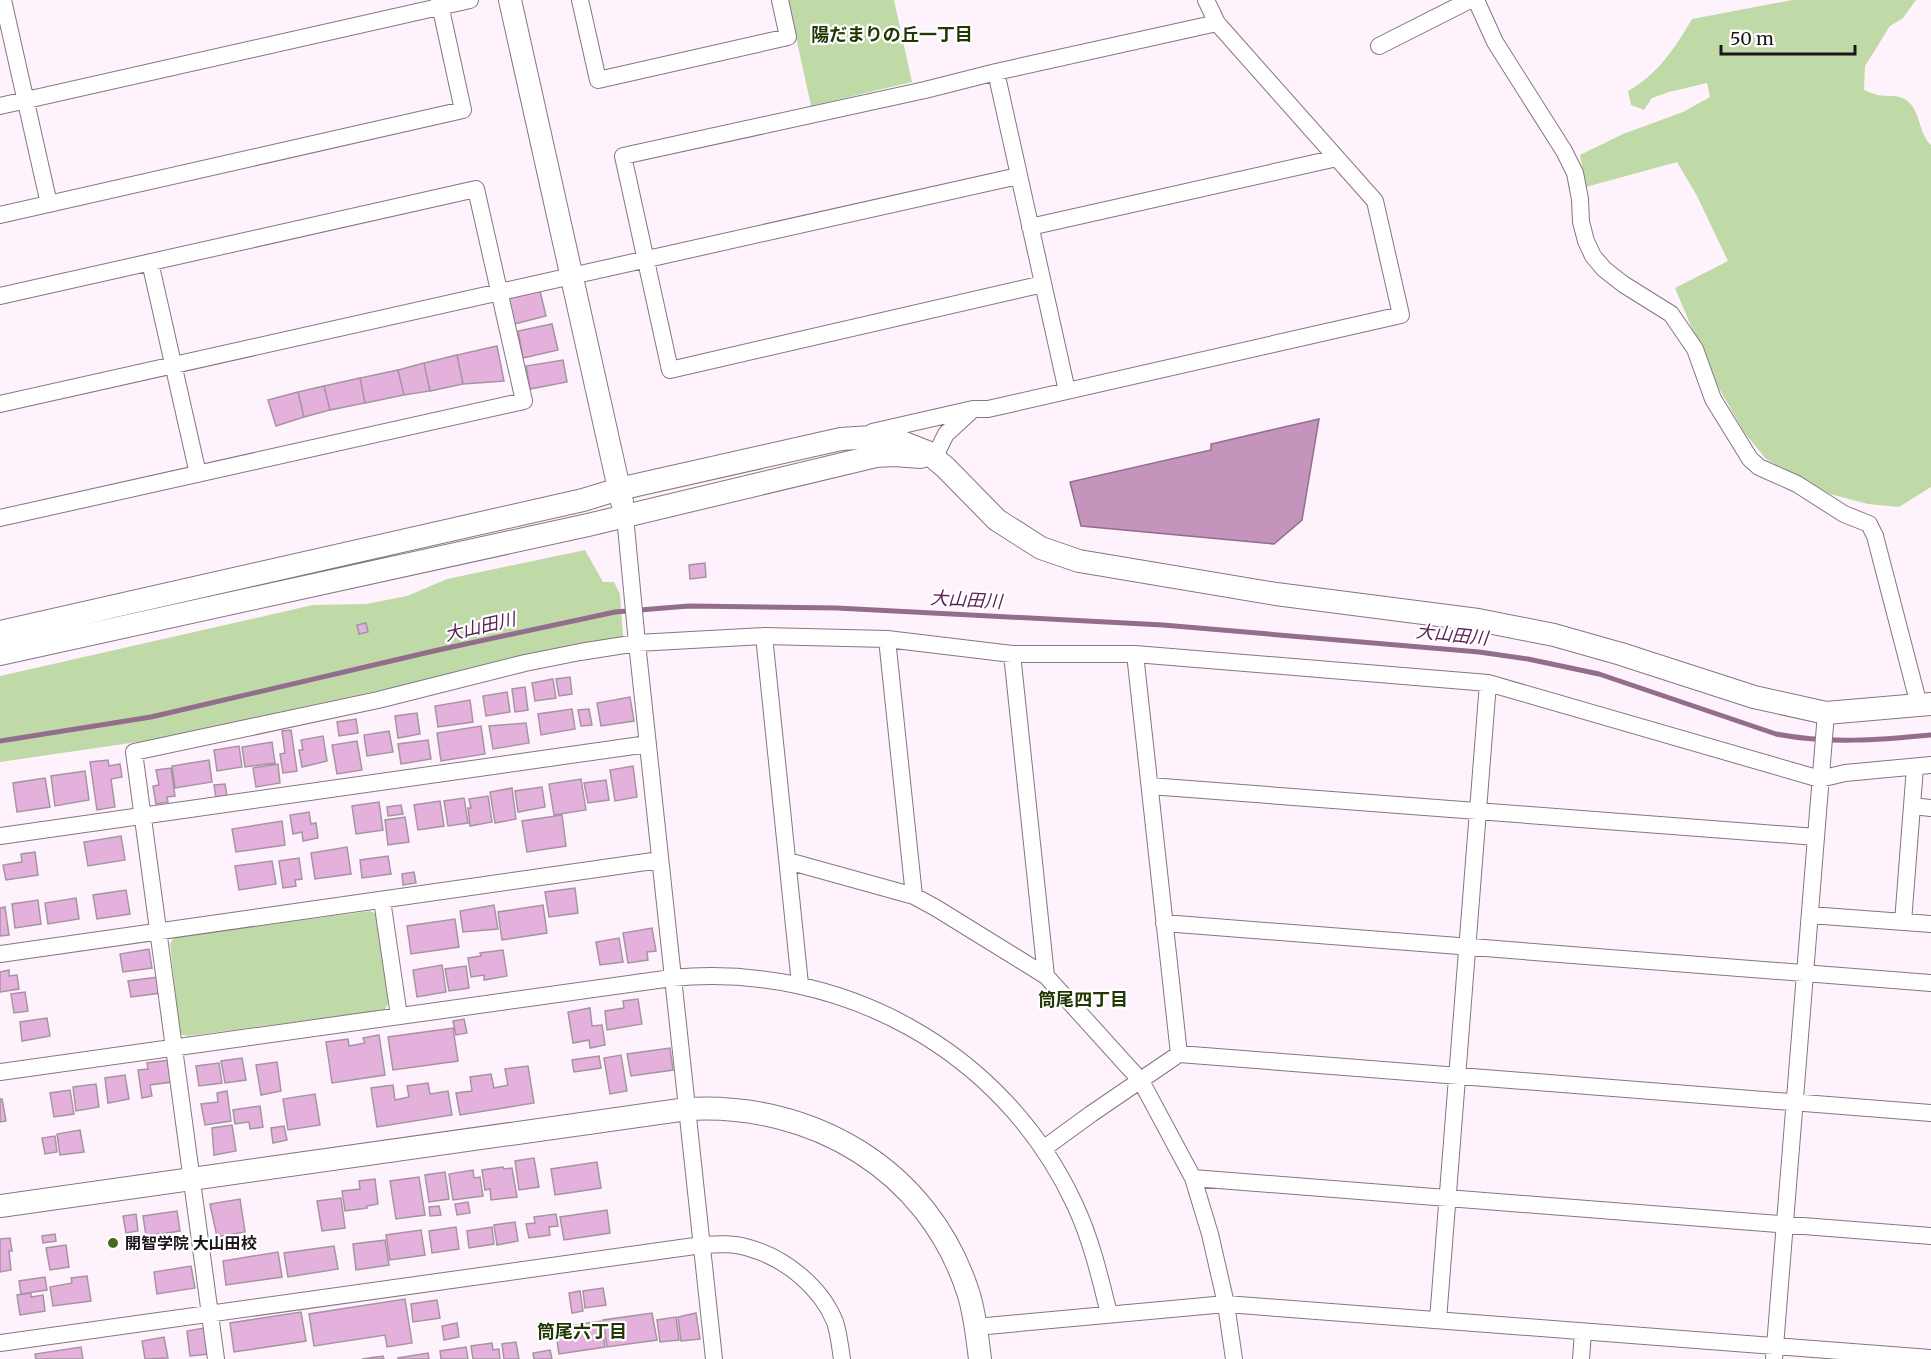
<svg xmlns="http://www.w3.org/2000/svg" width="1931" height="1359" font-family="Merriweather,'Noto Sans JP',serif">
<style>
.green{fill:#bfdaa7}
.water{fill:#c594bd;stroke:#926e8c;stroke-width:1.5}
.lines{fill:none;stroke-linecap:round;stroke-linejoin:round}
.stream{stroke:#926e8c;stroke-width:5}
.building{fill:#e3b1db;stroke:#a694a2;stroke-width:1.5}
.street-casing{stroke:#867583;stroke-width:18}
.secondary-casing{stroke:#867583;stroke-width:24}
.street{stroke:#fff;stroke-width:16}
.secondary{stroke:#fff;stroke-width:22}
.poi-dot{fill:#486920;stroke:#fff;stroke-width:2}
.labels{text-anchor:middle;stroke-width:4.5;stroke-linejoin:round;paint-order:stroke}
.poi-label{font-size:16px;font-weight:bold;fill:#1c151b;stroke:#fff;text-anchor:start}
.neighbourhood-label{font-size:18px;font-weight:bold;fill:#223804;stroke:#fff}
.water-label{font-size:18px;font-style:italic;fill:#5c2256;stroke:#fff}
</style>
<rect width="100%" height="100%" fill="#fef3fc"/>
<!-- green -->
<path class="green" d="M788 0H894L912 82 811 106Z
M1792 0H1916L1903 18 1890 26 1865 66 1864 90C1869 92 1874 94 1878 95 1887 97 1898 94 1906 100 1921 110 1918 133 1931 145V487L1899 507 1868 504 1830 494 1766 459 1744 432 1712 376 1675 288 1728 261 1697 196 1677 162 1586 187 1580 155 1623 134 1683 112 1710 97 1707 83 1669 92 1652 98 1644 110 1631 105 1628 91C1658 74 1675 48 1692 19Z
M585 550 603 582H614L620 594 623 637 158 739 0 762V676L313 605 366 604 407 596 447 579Z
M370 911 377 914 389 1001 385 1010 187 1036 180 1034 170 944 174 937Z"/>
<!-- water -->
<path class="water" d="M1319 419 1302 520 1274 544 1081 526 1070 482 1211 450V444Z"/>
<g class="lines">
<!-- stream -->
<path class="stream" d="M0 741 151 717 438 650 615 612 689 606 837 608 1163 625 1479 652 1528 659 1599 674 1776 734C1828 744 1879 740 1931 735"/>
</g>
<!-- building -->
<path class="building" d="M540 291 546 316 514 324 507 298Z
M552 324 558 350 523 358 518 331Z
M497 346 504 381 463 384 457 355Z
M457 355 463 384 430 391 424 363Z
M563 360 567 382 530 389 526 366Z
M424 363 430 391 404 395 398 370Z
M398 370 404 395 365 403 360 378Z
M360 378 365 403 330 410 324 386Z
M324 386 330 410 304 417 298 392Z
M298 392 304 417 276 426 268 400Z
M705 563 706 577 690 579 689 565Z
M366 623 368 632 359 634 357 625Z
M570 677 572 694 559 696 556 679Z
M553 679 556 698 535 701 532 683Z
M525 687 528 710 515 712 512 689Z
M507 692 510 712 486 716 483 696Z
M630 697 634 721 601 726 597 703Z
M470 700 473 722 438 727 435 706Z
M572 709 575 729 541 735 538 714Z
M589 709 592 725 581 726 578 710Z
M417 713 420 734 398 738 395 716Z
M356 719 358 733 339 736 337 722Z
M526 723 529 743 493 749 489 726Z
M481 726 485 754 441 761 437 733Z
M291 730 297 771 283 773 280 754 285 753 282 731Z
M389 731 393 752 367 756 364 735Z
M323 736 327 761 302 767 299 750H303L301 740Z
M428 740 431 759 401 764 398 744Z
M357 741 362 770 337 774 332 745Z
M272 742 275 763 245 767 242 747Z
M239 746 242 767 217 771 214 750Z
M108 760 109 766 120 764 122 777 111 779 115 807 97 810 90 762Z
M209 760 212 782 175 788 172 766Z
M278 764 280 783 256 787 253 768Z
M633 766 637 797 615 801 610 770Z
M171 768 175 796 167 797 168 802 156 804 153 786 159 785 156 770Z
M85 771 89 800 55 806 51 776Z
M45 778 50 807 17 812 13 783Z
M581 779 586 810 554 815 549 784Z
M606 780 609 800 588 803 584 783Z
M225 784 227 796 216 798 214 785Z
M542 787 545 807 518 812 515 791Z
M512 788 516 819 495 823 490 792Z
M488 796 492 822 470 826 468 808H471L469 799Z
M464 798 468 823 448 826 444 801Z
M440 801 444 826 418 830 414 805Z
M379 802 383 830 356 834 352 806Z
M401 805 403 814 388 816 387 807Z
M309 812 311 824 316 823 318 838 303 841 302 832 293 834 290 815Z
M562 815 566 846 527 852 522 821Z
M405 817 409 842 388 845 385 820Z
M282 821 285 845 236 852 232 829Z
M121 836 125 860 88 866 84 842Z
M347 847 351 874 315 879 311 853Z
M35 852 38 875 6 880 3 865 22 862 21 854Z
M388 856 391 874 362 878 360 860Z
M299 858 302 879 295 880 296 886 283 888 279 861Z
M272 861 276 884 239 890 235 866Z
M414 872 416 883 403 885 402 874Z
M575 888 578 913 549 917 545 892Z
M126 890 130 914 97 919 93 895Z
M76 898 79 919 48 924 45 903Z
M38 900 41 924 15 928 12 904Z
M494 905 498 929 463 932 460 911Z
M543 905 547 933 502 940 498 912Z
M5 907 9 935 0 936V908Z
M455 919 459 947 411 954 407 926Z
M652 928 656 951 647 952 648 960 628 963 623 933Z
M619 938 623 962 600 965 596 942Z
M149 949 152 968 123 972 120 954Z
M503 950 507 976 484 980V975L471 977 468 958 481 956 480 953Z
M442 965 446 992 417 997 413 970Z
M466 966 469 988 449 991 445 969Z
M9 970V976L17 975 19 989 0 992V972Z
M158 977 161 993 131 997 128 981Z
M25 992 28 1011 14 1013 11 994Z
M638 999 642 1024 607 1030 605 1011 624 1008 623 1001Z
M590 1008 592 1026 602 1025 605 1045 590 1048 589 1040 573 1043 568 1012Z
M47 1018 50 1036 22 1041 20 1022Z
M464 1019 467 1033 456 1035 453 1021Z
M453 1028 458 1061 393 1070 388 1037Z
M379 1035 385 1075 332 1083 326 1042 348 1039 349 1046 365 1043 363 1038Z
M670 1048 673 1070 631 1076 627 1054Z
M621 1055 627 1091 610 1094 604 1058Z
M599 1056 601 1068 574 1072 572 1060Z
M242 1058 246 1080 225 1083 221 1061Z
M169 1060 172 1082 150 1085 152 1096 142 1098 138 1070 148 1069 147 1063Z
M277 1062 281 1091 261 1095 256 1065Z
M219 1063 222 1083 199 1086 196 1066Z
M528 1066 534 1103 460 1115 456 1093 472 1091 470 1077 491 1074 494 1088 508 1085 505 1069Z
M125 1075 129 1099 108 1103 105 1078Z
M428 1083 430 1094 448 1091 452 1115 377 1127 371 1088 393 1085 395 1100 409 1097 407 1086Z
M96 1084 99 1107 76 1111 73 1087Z
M70 1090 74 1114 54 1117 50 1093Z
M227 1091 231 1121 205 1125 201 1104 218 1102 217 1093Z
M315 1094 320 1125 288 1130 283 1099Z
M0 1099H2L6 1121 0 1122Z
M260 1106 263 1127 250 1129 249 1122 235 1124 233 1110Z
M232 1125 236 1151 214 1155 212 1128Z
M284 1126 287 1140 273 1143 271 1128Z
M80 1130 84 1152 60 1155 57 1134Z
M55 1136 57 1152 45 1154 42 1138Z
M534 1158 539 1187 519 1190 515 1161Z
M597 1162 601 1188 555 1195 551 1169Z
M503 1167 504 1169 512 1168 517 1197 491 1200 490 1189 485 1190 482 1170Z
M473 1170 474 1178 480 1177 483 1196 453 1200 449 1174Z
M445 1172 449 1199 429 1202 425 1175Z
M419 1177 425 1215 396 1219 390 1181Z
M375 1179 378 1204 367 1206V1208L345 1211 342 1191 360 1189 359 1181Z
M341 1198 345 1228 322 1231 317 1201Z
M240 1199 245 1232 217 1237 210 1204Z
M468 1202 470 1213 457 1215 455 1204Z
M439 1206 441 1215 430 1216 429 1207Z
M607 1210 610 1233 564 1240 560 1217Z
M177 1211 180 1231 146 1236 143 1216Z
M136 1214 138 1231 126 1233 123 1216Z
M556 1214 558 1226 549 1227 550 1235 529 1238 526 1224 535 1223 534 1217Z
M515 1222 518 1241 497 1245 494 1225Z
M456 1227 459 1249 432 1253 429 1231Z
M492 1227 494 1244 469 1248 467 1231Z
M421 1230 425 1255 390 1260 386 1235Z
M55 1234 56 1241 43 1243 42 1236Z
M10 1238 12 1251H9L11 1270 0 1272V1239Z
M385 1240 389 1265 356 1270 353 1244Z
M66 1245 69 1267 50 1270 46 1248Z
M334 1246 338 1269 288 1277 284 1253Z
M278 1252 282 1277 226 1285 223 1261Z
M191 1266 195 1288 157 1294 154 1272Z
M87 1276 91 1301 53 1306 50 1287 72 1283 71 1278Z
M45 1277 47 1290 21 1294 19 1281Z
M603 1288 606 1305 585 1308 583 1291Z
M580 1291 583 1311 572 1313 569 1293Z
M31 1293V1297L43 1295 45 1311 20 1315 17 1295Z
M405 1299 412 1343 387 1347 385 1335 314 1346 309 1314Z
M437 1300 440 1318 413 1322 411 1304Z
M301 1312 306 1341 234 1352 230 1323Z
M652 1313 657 1340 607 1347 603 1320Z
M696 1313 700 1339 681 1341 678 1317Z
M676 1317 679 1340 660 1342 657 1320Z
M601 1321 605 1347 559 1354 555 1328Z
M457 1323 459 1337 444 1340 442 1326Z
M204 1328 208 1354 190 1356 187 1331Z
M164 1337 168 1358 145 1359 142 1341Z
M516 1342 519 1359H504L502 1344Z
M492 1343 493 1350 499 1349 500 1359H473L471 1346Z
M81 1347 83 1359H36L35 1354Z
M466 1347 468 1359H441L440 1351Z
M550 1350 552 1359H534L533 1353Z
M428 1353 429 1359H398V1358Z
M383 1356 384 1359H362Z"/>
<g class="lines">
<defs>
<path id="street" d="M3 0 49 204
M580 0 598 80 788 37 780 0
M1476 0 1495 42 1564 151 1575 173 1580 199 1581 222 1586 241 1593 256 1604 269 1623 284 1671 314 1695 349 1713 399 1750 459 1759 467 1797 484 1844 514 1869 524 1875 536 1919 705
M1379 46 1470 0
M996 72 1067 391
M0 106 470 0
M0 215 463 110 439 0
M1030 227 1337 158
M150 262 198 474
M1043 284 670 370 623 156 925 90 996 72 1217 23
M0 296 476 189 524 401 0 518
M0 404 1018 176
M872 432 973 409H988L1401 315 1375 201 1217 23 1206 0
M934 458 946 434 970 412
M625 516 637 643 714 1359
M764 636 800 984
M887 639 914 896
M1012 654 1046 976
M1150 786 1816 837
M1912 806 1931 808
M0 836 648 744
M788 861 914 896 936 908 1046 976 1141 1081 1193 1178 1210 1234 1226 1304 1234 1359
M382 900 399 1016
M1810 915 1931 924
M1903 922 1915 767
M1164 923 1931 983
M0 954 660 860
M1179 1054 1931 1113
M0 1072 672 978C841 962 1003 1050 1075 1205 1091 1239 1100 1277 1109 1314
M1043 1149 1091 1114 1179 1054 1135 654
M1193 1178 1931 1236
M1438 1320 1488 683
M976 1327 1226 1304 1931 1358
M0 1343 702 1245C718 1244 734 1243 749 1248 785 1258 821 1287 835 1322 839 1334 840 1347 842 1359
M216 1359 134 752 378 700 525 663 580 652 637 643 764 636 887 639 1012 654H1135L1488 683 1820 779 1845 773 1931 765
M1581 1359 1583 1332
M1774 1359 1826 713"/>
<path id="secondary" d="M510 0 622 502
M0 632 583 500 619 489 841 439 872 437 894 439 927 452 945 467 997 520 1041 548 1079 561 1276 594 1478 620 1554 635 1621 654 1754 697 1826 713 1931 704
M0 654 588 525 876 456 894 455 921 457
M0 1206 687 1109C812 1102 928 1169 968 1292 975 1313 977 1336 980 1359"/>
</defs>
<!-- street casing -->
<use href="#street" class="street-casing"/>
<!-- secondary casing -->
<use href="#secondary" class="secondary-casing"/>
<!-- street -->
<use href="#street" class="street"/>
<!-- secondary -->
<use href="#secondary" class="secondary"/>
</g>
<!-- markers -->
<circle class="poi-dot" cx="113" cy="1243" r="6"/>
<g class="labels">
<!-- poi labels -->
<g class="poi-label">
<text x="125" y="1249">開智学院 大山田校</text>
</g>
<!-- neighbourhood labels -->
<g class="neighbourhood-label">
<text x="892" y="41">陽だまりの丘一丁目</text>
<text x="1083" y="1006">筒尾四丁目</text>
<text x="582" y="1338">筒尾六丁目</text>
</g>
<!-- water labels -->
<g class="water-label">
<text transform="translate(966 600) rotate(3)" y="6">大山田川</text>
<text transform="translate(480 627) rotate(-13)" y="6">大山田川</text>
<text transform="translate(1452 635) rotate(6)" y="6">大山田川</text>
</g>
</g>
<!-- scale -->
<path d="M1721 45v9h134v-9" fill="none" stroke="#1c151b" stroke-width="3"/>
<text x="1730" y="45" font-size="18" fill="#1c151b" stroke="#ffffff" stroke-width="4.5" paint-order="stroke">50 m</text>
</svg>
